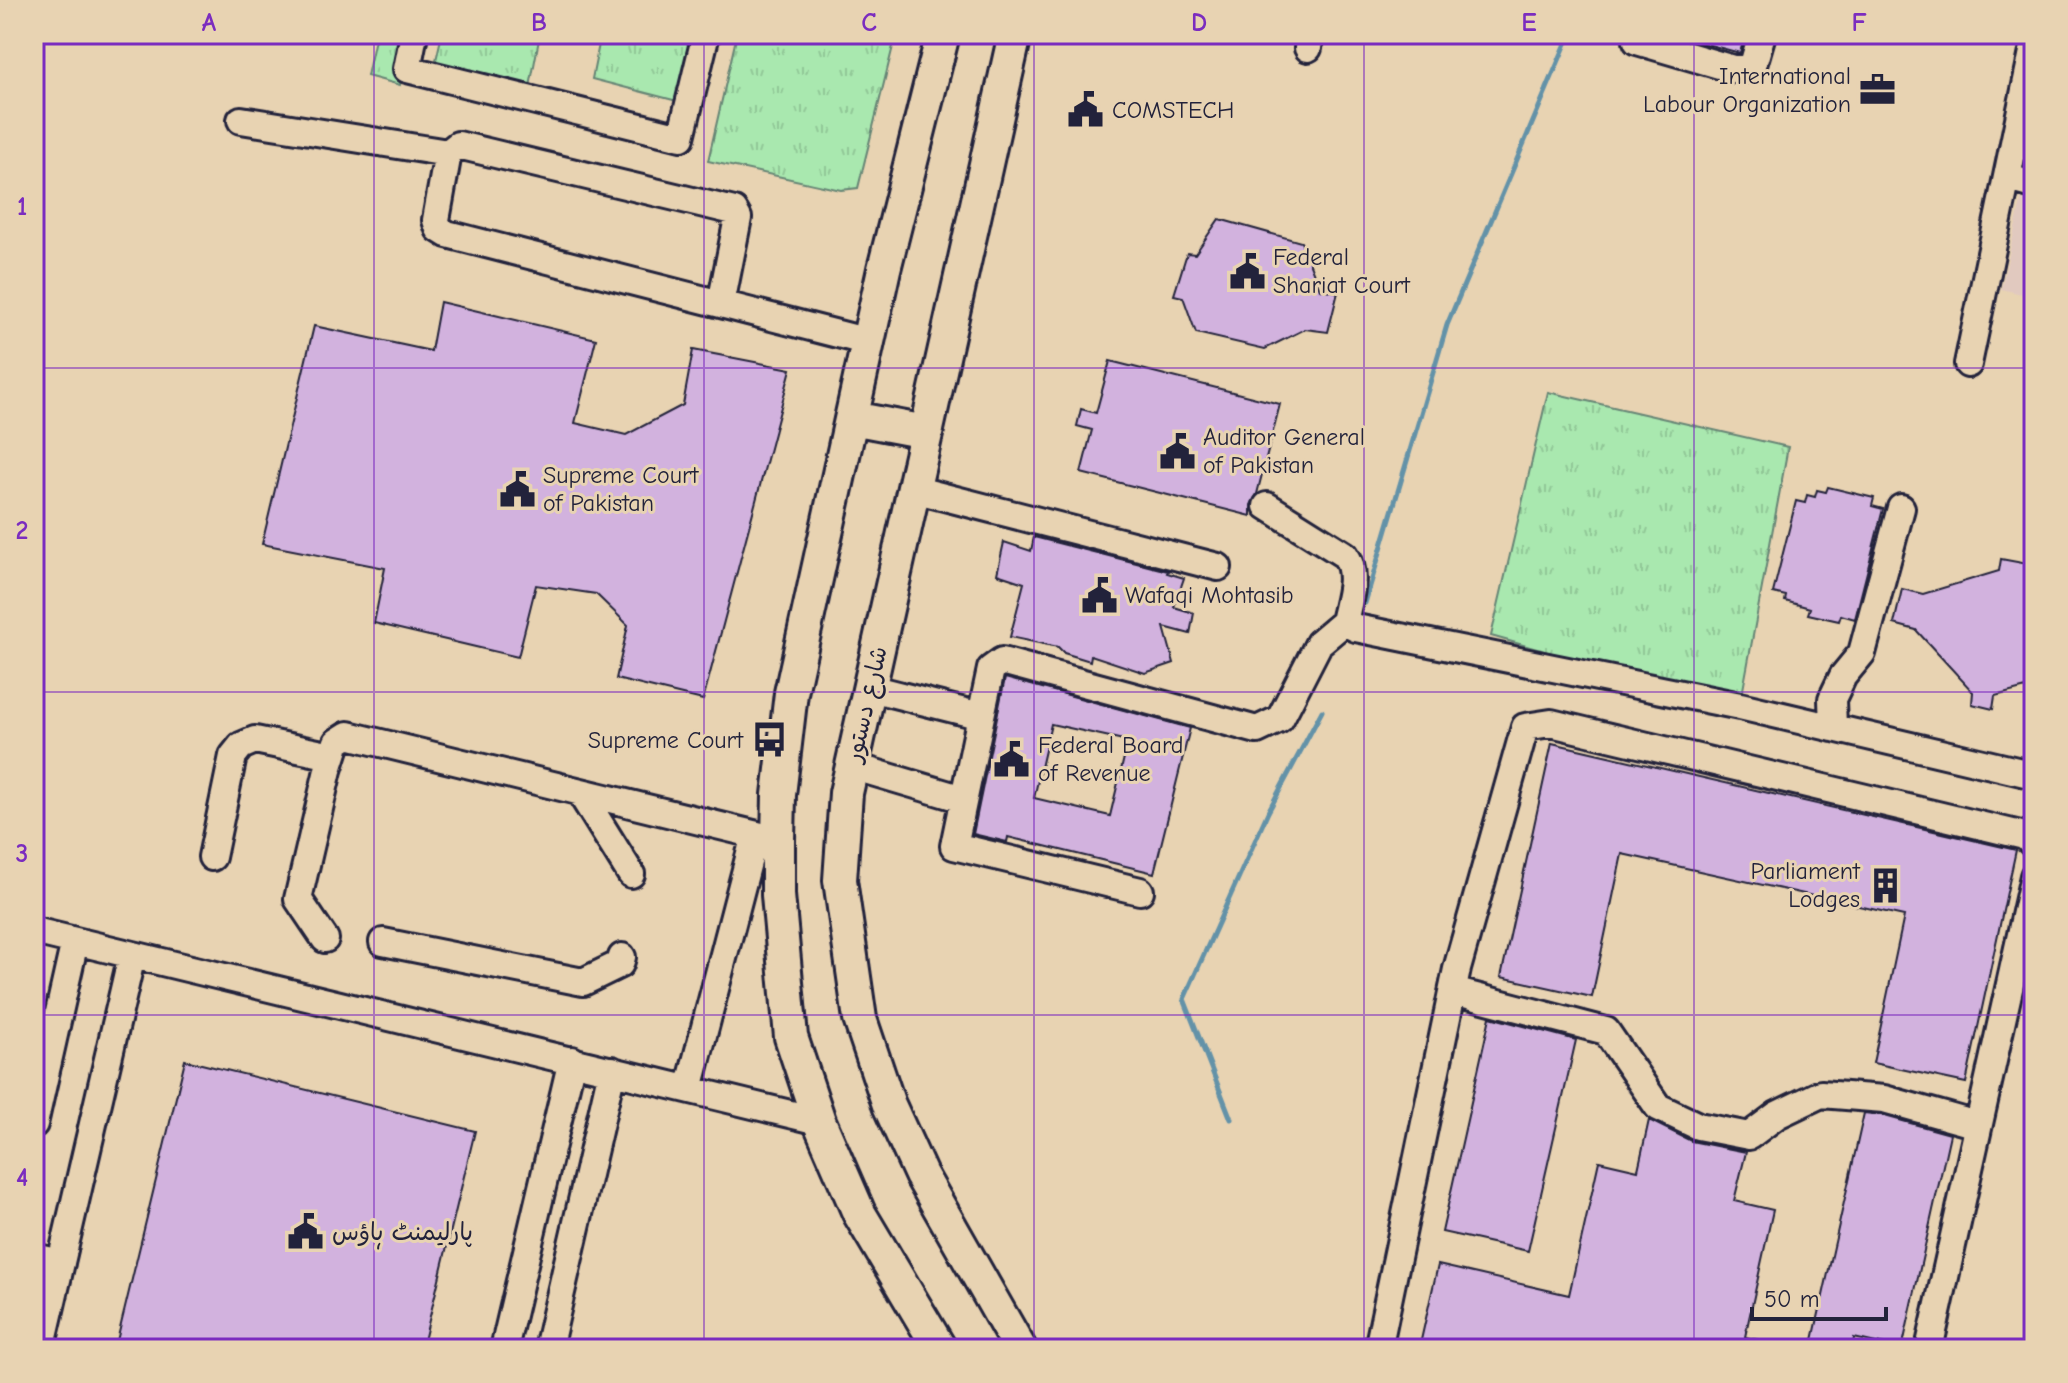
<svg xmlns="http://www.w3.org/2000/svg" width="2068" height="1383" font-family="'Comic Neue','Playpen Sans Arabic',sans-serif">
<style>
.built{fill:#e1c9bf}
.grass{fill:url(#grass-tufts);stroke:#668575;stroke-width:2}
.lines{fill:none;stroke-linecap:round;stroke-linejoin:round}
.stream{stroke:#6492a8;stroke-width:5}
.building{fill:#d2b2de;stroke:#22223b;stroke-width:2;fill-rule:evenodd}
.minor-casing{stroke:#22223b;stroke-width:32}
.major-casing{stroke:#22223b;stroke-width:38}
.minor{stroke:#e8d3b2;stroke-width:26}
.major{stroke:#e8d3b2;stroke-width:32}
.grid{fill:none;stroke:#7b2cbf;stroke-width:2;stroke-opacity:0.55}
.labels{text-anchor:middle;stroke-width:6;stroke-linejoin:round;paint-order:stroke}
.poi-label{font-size:24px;fill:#22223b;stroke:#e8d3b2;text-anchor:start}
.street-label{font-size:24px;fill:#22223b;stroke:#e8d3b2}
.neatline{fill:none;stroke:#7b2cbf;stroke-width:3}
.grid-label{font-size:26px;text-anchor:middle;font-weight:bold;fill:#7b2cbf}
</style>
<defs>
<pattern id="grass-tufts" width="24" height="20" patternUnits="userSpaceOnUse" patternTransform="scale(2)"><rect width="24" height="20" fill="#a9e8af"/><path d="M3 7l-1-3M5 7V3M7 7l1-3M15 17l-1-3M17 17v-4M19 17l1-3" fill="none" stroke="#91c797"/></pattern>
</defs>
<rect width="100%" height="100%" fill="#e8d3b2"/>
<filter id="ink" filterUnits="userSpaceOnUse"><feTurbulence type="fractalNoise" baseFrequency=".0125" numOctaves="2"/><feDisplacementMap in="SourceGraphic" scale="16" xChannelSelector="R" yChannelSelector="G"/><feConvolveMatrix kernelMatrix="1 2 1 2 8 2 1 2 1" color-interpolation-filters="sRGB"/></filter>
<g filter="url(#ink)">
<!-- built -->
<path class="built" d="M2034 146V297L2001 289Z"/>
<!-- grass -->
<path class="grass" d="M376 34H411L400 85 367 76Z
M442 34H540L529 92 434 69Z
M601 34H704L685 103 592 79Z
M737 34H896L858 188 841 190 708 161Z
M1548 392 1788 447 1740 706 1491 636Z"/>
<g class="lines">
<!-- stream -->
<path class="stream" d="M1365 603 1447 325 1570 34
M1231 1119 1184 999 1268 812 1322 711"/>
</g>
<!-- building -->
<path class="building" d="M1745 34 1740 53 1672 35V34Z
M1219 219 1301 242 1320 289 1338 292 1328 332 1305 329 1265 349 1196 333 1183 297 1174 295 1187 253 1195 254Z
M440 302 596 339 575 423 626 435 683 405 693 350 791 369 703 700 616 679 628 625 596 594 536 585 518 657 374 623 385 568 262 544 314 326 431 351Z
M1110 361 1280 404 1257 494 1251 505V516L1081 473 1092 430 1077 426 1081 409 1096 413Z
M1828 487 1874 498 1872 506 1883 509 1855 619 1841 615 1839 621 1808 614 1810 608 1785 601 1786 596 1773 593 1796 501 1805 503 1807 495 1815 497 1817 490 1826 492Z
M1034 537 1168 571 1167 573 1184 578 1174 607 1194 613 1190 634 1164 627 1174 663 1145 673 1091 655 1090 661 1064 653 1058 647 1010 637 1024 583 997 574 1004 542 1031 551Z
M2001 559 2028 564V575L2034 580V686L1995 696 1993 709 1972 704 1973 692 1916 630 1894 624 1902 589 1923 594 1999 571Z
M1005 678 1190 728 1154 873 1008 837 1007 842 973 834ZM1051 724 1128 741 1110 816 1034 798Z
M1552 743 2016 850 1966 1083 1873 1063 1904 916 1622 854 1592 997 1501 977Z
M1490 1017 1576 1040 1528 1251 1442 1232Z
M185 1060 475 1131 422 1349H148L117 1341Z
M1864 1113 1881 1115 1950 1134 1902 1349 1854 1338 1852 1349H1811Z
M1649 1120 1691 1141 1746 1152 1734 1201 1773 1210 1745 1337 1772 1343 1771 1349H1419L1438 1265 1569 1295 1599 1161 1638 1170Z"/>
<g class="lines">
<defs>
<path id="minor" d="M414 34 407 69 681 137 706 34
M1637 41 1733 69H1746L1753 65 1762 34
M1308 48 1310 34
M241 120 448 153 436 220 439 229 447 234 869 342
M448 153 458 145 734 211 738 218 721 304
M2008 178 2034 185
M1968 364 2034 47
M913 489 1218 567
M1267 506 1345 555C1359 574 1348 601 1344 622L1356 628 1740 706 2034 775
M870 688 981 716 954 846 1140 891
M981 716 991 669 1002 661 1257 730 1280 719 1319 643 1344 622
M1833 728 1832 699 1843 676 1862 653 1901 508
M852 766 963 799
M580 792 631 874
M212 857 233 756 241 746 255 740 332 756
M34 931 819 1121
M325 939 298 899 328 770 337 742 348 735 778 840
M383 942 583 982 620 964 622 957
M1453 991 1606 1031 1658 1107 1698 1126 1749 1136 1777 1115 1821 1094 1884 1099 1977 1125
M689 1089 755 835
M34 1124 75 941
M34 1257 61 1263
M41 1349 132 955
M504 1349 572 1060
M548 1349 612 1070
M1378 1349 1457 969 1525 727 1551 723 2025 836 2034 845
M1929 1349 2034 876"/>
<path id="major" d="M1015 34 846 793 840 880 860 1019 889 1105 921 1175 1020 1349
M852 418 926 432
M940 1349 859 1213 819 1121 791 1037 778 895V840L779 795 791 693 884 269 943 34"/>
</defs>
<!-- minor casing -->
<use href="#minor" class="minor-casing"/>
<!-- major casing -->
<use href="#major" class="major-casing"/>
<!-- minor -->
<use href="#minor" class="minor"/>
<!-- major -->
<use href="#major" class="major"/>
</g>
</g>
<!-- grid -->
<path class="grid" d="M374 34V1349M704 34V1349M1034 34V1349M1364 34V1349M1694 34V1349M34 368H2034M34 692H2034M34 1015H2034"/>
<!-- icons -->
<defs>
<symbol id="office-bare" viewBox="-9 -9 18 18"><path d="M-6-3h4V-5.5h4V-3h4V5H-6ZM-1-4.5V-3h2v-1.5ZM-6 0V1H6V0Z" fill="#22223b" stroke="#e8d3b2" stroke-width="2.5" paint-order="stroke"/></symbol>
<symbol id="civic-bare" viewBox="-9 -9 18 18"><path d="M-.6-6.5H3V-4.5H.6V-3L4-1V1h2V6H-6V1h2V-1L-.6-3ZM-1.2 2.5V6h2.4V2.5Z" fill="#22223b" stroke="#e8d3b2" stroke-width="2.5" paint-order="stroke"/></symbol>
<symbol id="bus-bare" viewBox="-9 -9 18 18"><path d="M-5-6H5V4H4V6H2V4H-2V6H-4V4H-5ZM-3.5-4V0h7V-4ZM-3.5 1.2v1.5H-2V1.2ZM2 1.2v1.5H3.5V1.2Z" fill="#22223b" stroke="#e8d3b2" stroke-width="2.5" paint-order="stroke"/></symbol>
<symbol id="building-bare" viewBox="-9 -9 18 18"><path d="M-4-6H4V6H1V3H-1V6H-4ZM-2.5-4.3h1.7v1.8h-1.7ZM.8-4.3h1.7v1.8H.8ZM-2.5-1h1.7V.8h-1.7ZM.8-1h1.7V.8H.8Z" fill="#22223b" stroke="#e8d3b2" stroke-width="2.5" paint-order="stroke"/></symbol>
</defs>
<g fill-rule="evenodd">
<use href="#office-bare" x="1852" y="64" width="51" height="51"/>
<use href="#civic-bare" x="1060" y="84" width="51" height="51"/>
<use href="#civic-bare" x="1222" y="246" width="51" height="51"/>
<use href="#civic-bare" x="1152" y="426" width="51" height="51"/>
<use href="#civic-bare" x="492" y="464" width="51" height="51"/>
<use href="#civic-bare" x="1074" y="570" width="51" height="51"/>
<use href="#bus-bare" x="744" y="714" width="51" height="51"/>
<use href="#civic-bare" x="986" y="734" width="51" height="51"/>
<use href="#building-bare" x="1860" y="860" width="51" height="51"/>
<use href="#civic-bare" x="280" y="1206" width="51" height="51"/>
</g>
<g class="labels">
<!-- poi labels -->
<g class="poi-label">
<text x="1851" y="84" text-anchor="end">International<tspan x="1851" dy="28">Labour Organization</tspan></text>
<text x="1112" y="118">COMSTECH</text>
<text x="1273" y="265">Federal<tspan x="1273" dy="28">Shariat Court</tspan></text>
<text x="1203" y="445">Auditor General<tspan x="1203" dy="28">of Pakistan</tspan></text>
<text x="543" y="483">Supreme Court<tspan x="543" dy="28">of Pakistan</tspan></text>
<text x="1125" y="603">Wafaqi Mohtasib</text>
<text x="743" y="748" text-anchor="end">Supreme Court</text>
<text x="1038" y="753">Federal Board<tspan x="1038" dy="28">of Revenue</tspan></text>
<text x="1860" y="879" text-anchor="end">Parliament<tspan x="1860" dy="28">Lodges</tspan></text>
<text x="332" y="1240">پارلیمنٹ ہاؤس</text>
</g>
<!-- street labels -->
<g class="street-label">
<text transform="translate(866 704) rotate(-77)" y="8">شارع دستور</text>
</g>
</g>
<!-- margin -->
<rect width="2068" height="1383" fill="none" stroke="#e8d3b2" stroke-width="88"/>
<!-- scale -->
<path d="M1752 1307v12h134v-12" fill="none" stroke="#22223b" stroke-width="4"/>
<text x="1764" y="1307" font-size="24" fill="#22223b" stroke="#e8d3b2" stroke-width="6" paint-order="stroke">50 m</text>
<rect x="44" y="44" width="1980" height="1295" class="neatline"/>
<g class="grid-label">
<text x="209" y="31">A</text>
<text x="539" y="31">B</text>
<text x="869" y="31">C</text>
<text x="1199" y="31">D</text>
<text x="1529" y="31">E</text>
<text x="1859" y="31">F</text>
<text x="22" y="215">1</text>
<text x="22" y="539">2</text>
<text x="22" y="862">3</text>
<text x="22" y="1186">4</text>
</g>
</svg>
